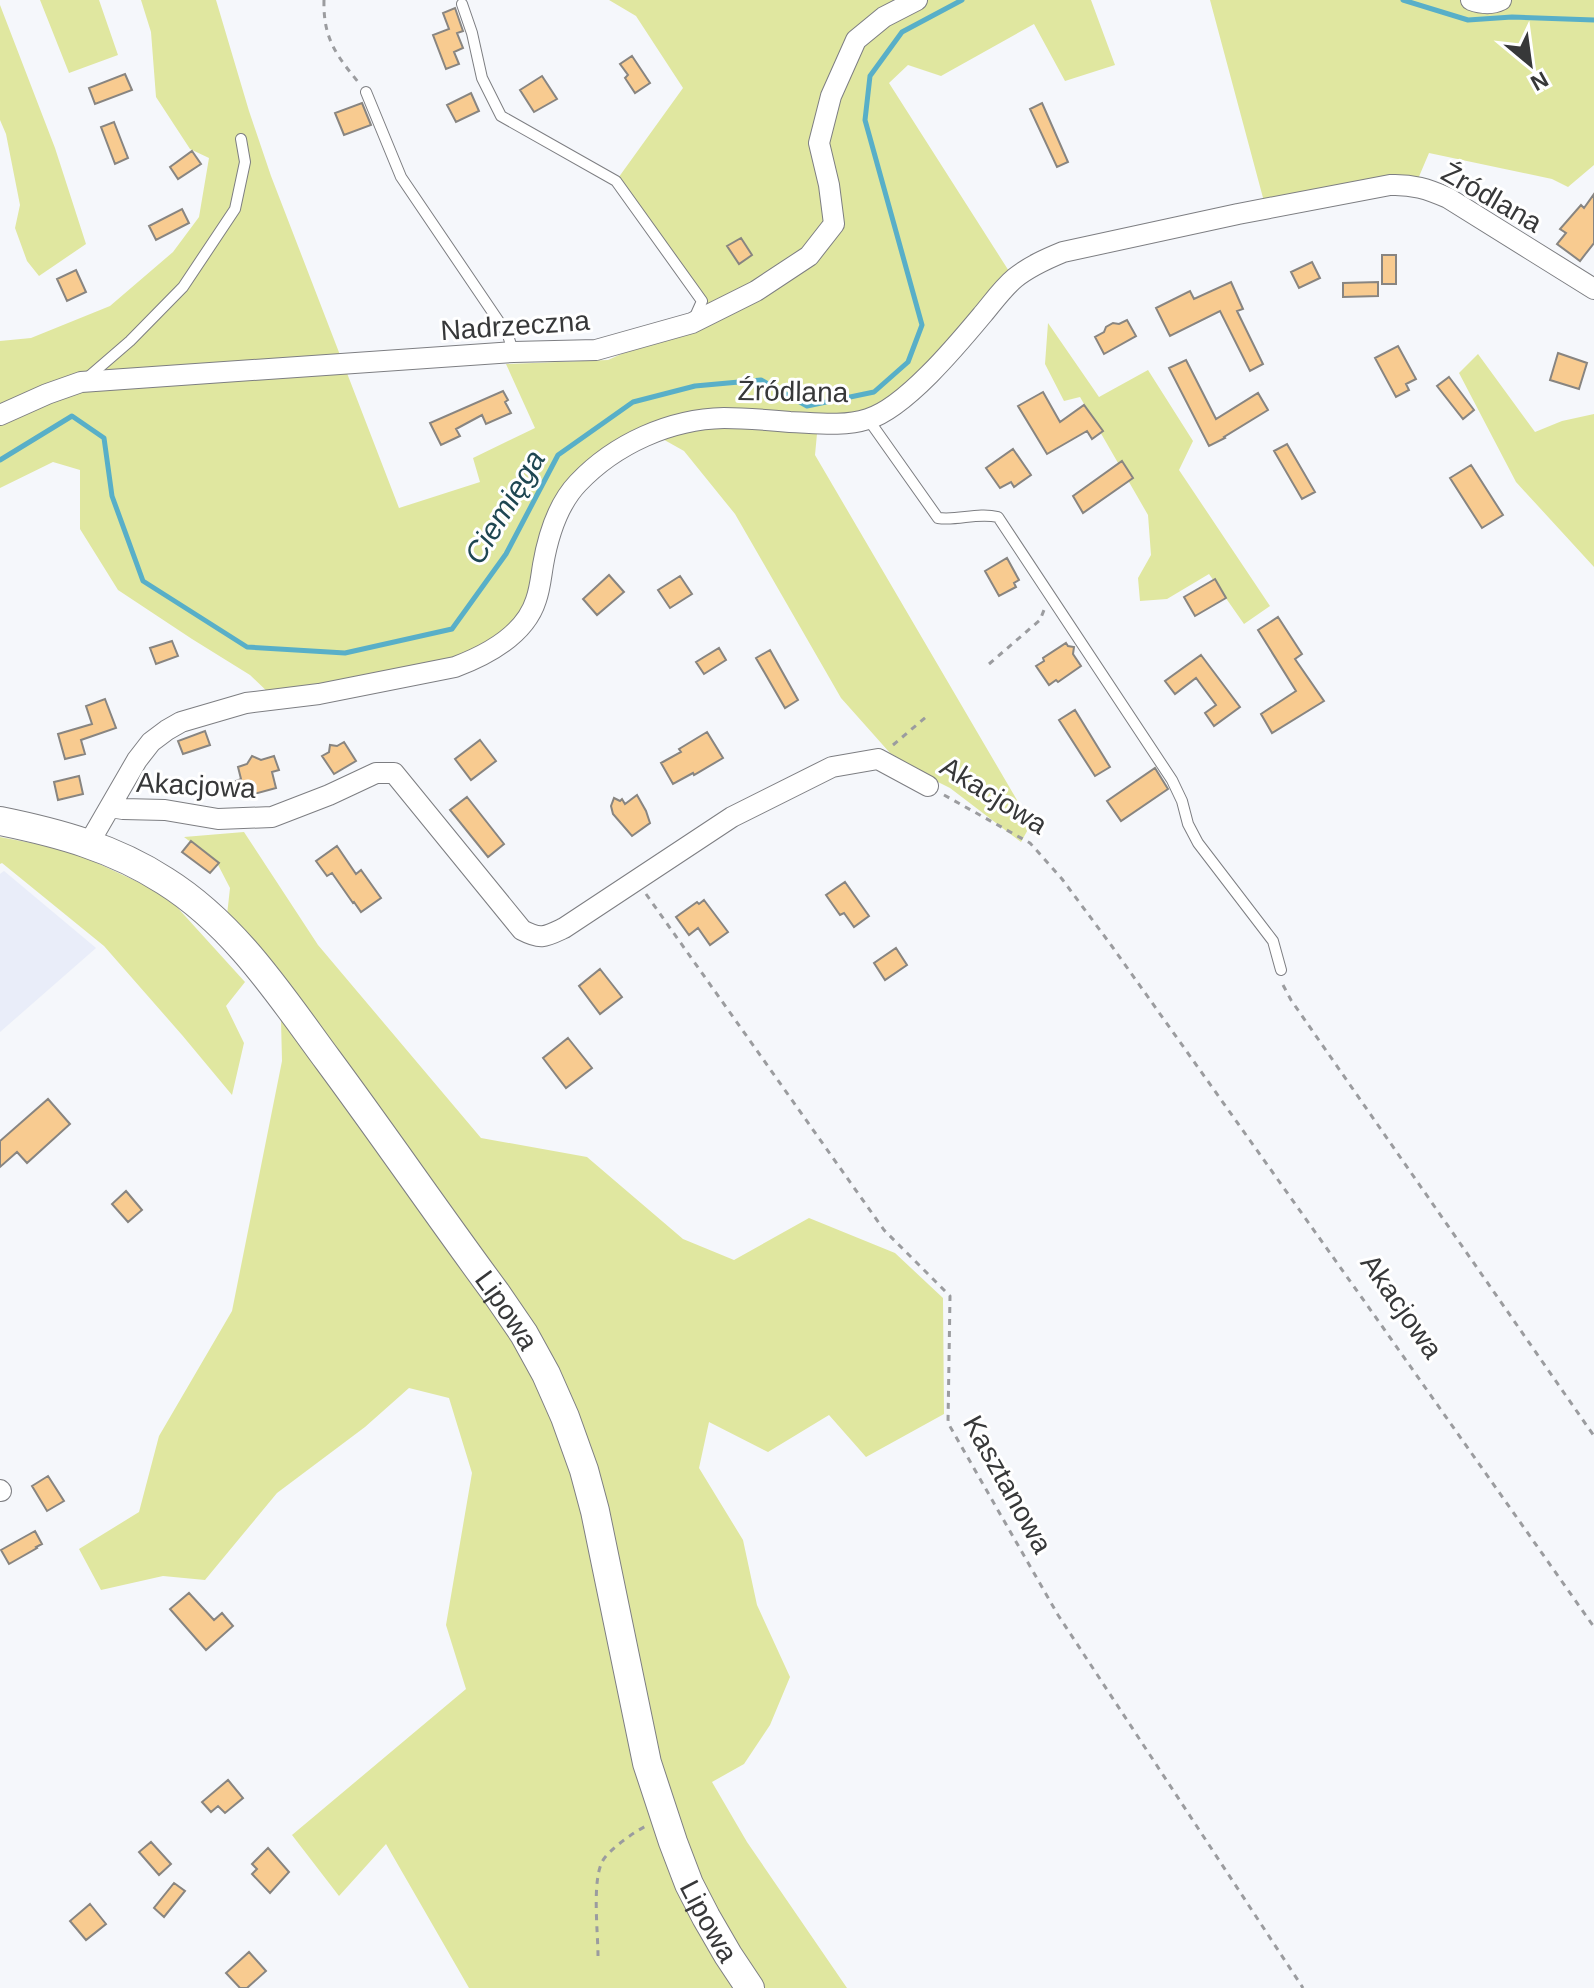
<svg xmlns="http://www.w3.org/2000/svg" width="1594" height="1988" font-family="Arial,sans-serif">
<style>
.built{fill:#e9edf9}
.green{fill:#e0e7a0}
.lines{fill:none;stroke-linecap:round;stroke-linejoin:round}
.stream{stroke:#58afc8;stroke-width:5}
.building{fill:#f8cb90;stroke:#888581;stroke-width:2}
.lane-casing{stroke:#7d7e82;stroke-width:12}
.street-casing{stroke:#7d7e82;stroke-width:22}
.secondary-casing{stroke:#7d7e82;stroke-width:30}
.path{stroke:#9b9c9f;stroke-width:3;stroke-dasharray:6 6;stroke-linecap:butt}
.lane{stroke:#fff;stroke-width:10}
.street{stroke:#fff;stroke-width:20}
.secondary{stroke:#fff;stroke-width:28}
.labels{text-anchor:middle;stroke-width:6;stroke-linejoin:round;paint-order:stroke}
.street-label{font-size:28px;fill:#373839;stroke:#fff}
.water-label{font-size:30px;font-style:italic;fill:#1e4651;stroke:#fff}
</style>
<rect width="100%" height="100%" fill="#f5f7fb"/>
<!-- built -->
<path class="built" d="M4 871 96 948 0 1032V874Z"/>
<!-- green -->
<path class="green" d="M40 0H99L118 55 69 73Z
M141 0H216L249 111 271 176 399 508 480 482 473 458 535 428 506 364 608 360 693 322 702 301 616 181 683 88 636 16 609 0H1091L1115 65 1065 81 1034 24 941 76 908 65 889 83 1014 279 881 415 818 423 815 455 1031 824 1021 842 950 788 926 776 890 753 841 698 735 514 684 451 652 433 577 484 532 610 455 667 274 698 250 675 192 639 118 590 80 529V470L53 462 0 488V341L31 338 110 306 173 252 199 217 209 158 190 149 156 97 151 32Z
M1210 0H1594V165L1568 187 1552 179 1429 153 1415 186 1266 209Z
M0 5 55 148 86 244 39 276 27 261 15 228 20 205 6 134 0 120Z
M1048 323 1099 397 1148 370 1193 441 1179 470 1270 606 1244 624 1209 574 1167 599 1140 601 1138 578 1151 555 1148 515 1080 397 1064 401 1045 364Z
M1478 354 1535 432 1562 421 1594 414V567L1516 482 1459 373Z
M244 832 318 945 481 1138 587 1157 683 1239 734 1260 809 1218 895 1253 943 1298 944 1414 866 1457 829 1415 768 1452 709 1422 699 1468 743 1540 757 1605 790 1677 770 1725 744 1764 712 1782 747 1842 847 1988H469L386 1844 339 1896 292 1835 466 1689 446 1625 472 1473 449 1398 409 1388 365 1427 277 1493 205 1580 163 1576 101 1590 79 1549 139 1512 159 1436 232 1311 282 1061 280 979 227 915 230 888 216 861 184 837Z
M0 837 69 850 166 895 245 982 226 1006 244 1043 232 1095 182 1035 104 946 2 863 0 864Z"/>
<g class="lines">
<!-- stream -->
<path class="stream" d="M1403 0 1468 20 1512 17 1594 20
M0 460 72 416 104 438 112 496 143 581 247 647 345 653 452 629 506 554 558 455 633 402 695 386 761 380 807 406 874 392 908 362 922 325 865 120 870 76 902 32 962 0"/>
</g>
<!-- building -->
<path class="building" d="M455 8 463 31 457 33 463 48 454 52 459 64 446 69 433 35 449 29 443 13Z
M632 56 650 83 635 93 625 78 628 75 620 64Z
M125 74 132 90 95 104 89 88Z
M542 76 557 99 534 112 520 90Z
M471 93 479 111 456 122 447 105Z
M362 103 371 125 344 135 335 113Z
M1042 103 1068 162 1057 167 1030 109Z
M114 122 128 158 115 164 101 127Z
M192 151 201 164 178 179 170 167Z
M1594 194V243L1580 261 1557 244 1566 233 1560 229 1581 205 1584 208Z
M182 209 189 223 156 240 149 226Z
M741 238 752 255 739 264 727 246Z
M1382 255H1396V284H1382Z
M1312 262 1320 278 1299 288 1291 272Z
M76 270 86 292 67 301 57 279Z
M1231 282 1243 309 1237 311 1263 364 1250 371 1220 311 1170 336 1156 308 1190 291 1194 299Z
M1378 282V296L1343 297V283Z
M1127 320 1136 336 1104 354 1095 337 1104 332 1106 327 1113 323 1119 324Z
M1398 346 1416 379 1406 384 1409 390 1396 397 1375 358Z
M1558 353 1587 363 1579 389 1550 380Z
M1186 360 1216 419 1258 393 1268 410 1224 437 1225 438 1209 446 1169 368Z
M1449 377 1474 410 1463 419 1437 386Z
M503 391 508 400 505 402 511 413 486 424 482 415 456 429 460 436 441 445 430 423Z
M1043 392 1060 422 1084 405 1103 431 1092 439 1087 431 1047 454 1018 406Z
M1287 444 1315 492 1302 499 1274 451Z
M1013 449 1031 475 1014 487 1011 482 1000 488 986 468Z
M1122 461 1133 478 1083 513 1073 496Z
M1471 465 1503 515 1482 528 1450 478Z
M1007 558 1019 580 1014 583 1016 587 999 596 985 571Z
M609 575 624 592 597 615 583 599Z
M680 576 692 594 670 608 658 590Z
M1215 579 1226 598 1195 616 1184 597Z
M1278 617 1302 654 1295 659 1324 701 1272 733 1261 714 1296 691 1258 630Z
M172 641 178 656 156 664 150 648Z
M1066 643 1068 646 1074 647 1073 654 1081 666 1058 682 1056 680 1049 685 1036 666 1044 661 1043 658Z
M719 648 726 660 704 674 696 662Z
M770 650 798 700 785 708 756 658Z
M1201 655 1240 707 1214 726 1205 713 1216 705 1196 678 1175 694 1165 681Z
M105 699 116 728 81 740 85 754 65 759 58 734 92 724 86 706Z
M1075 710 1110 767 1095 776 1059 720Z
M205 731 210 745 183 754 178 741Z
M707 732 723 758 694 775 693 773 673 784 661 763 681 752 679 749Z
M480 740 496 761 471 780 455 759Z
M344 742 356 761 334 774 322 756 329 752 330 745 337 746Z
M252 756 261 760 274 756 279 770 272 772 276 788 254 794 252 792 240 795 236 781 241 779 238 767 247 764Z
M1155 768 1168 789 1121 821 1107 801Z
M79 776 83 794 58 800 54 782Z
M637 795 646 811 650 823 632 836 613 814 611 806 614 798 620 801 622 799 625 804Z
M467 797 504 844 488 857 450 810Z
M191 841 219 863 210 873 182 852Z
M337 846 356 874 361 870 381 898 361 912 354 902 353 903 332 873 327 876 316 861Z
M845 882 869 916 854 927 844 913 840 915 826 895Z
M704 900 728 932 710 945 698 928 689 935 676 917 697 902 699 904Z
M896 948 907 965 885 980 874 963Z
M600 969 622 997 600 1014 579 986Z
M568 1038 592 1068 566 1088 543 1058Z
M48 1099 70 1124 27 1163 17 1152 0 1167V1141Z
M126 1191 142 1210 128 1222 112 1204Z
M48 1476 64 1501 47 1511 32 1486Z
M35 1531 42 1544 36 1547 37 1548 9 1564 1 1550Z
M189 1593 214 1620 222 1613 233 1626 206 1650 170 1609Z
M228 1780 243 1798 225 1813 218 1806 211 1812 202 1802Z
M151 1842 171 1864 159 1875 139 1852Z
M268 1848 289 1872 270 1893 252 1874 257 1869 252 1864Z
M174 1883 185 1891 164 1917 154 1908Z
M90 1904 106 1924 86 1940 70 1921Z
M249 1952 266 1971 247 1988H240L226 1973Z"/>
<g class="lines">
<defs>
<path id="lane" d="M462 4 472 33 482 78 501 116 616 181 702 301 693 321
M366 92 401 177 508 335 513 352
M86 379 130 341 183 287 235 209 245 162 241 139
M868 419 938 518C958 521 977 512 998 517L1172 780 1182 801 1188 824 1198 843 1273 941 1281 970"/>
<path id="street" d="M1471 0C1482 4 1491 5 1501 0
M0 415 47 394 81 382 513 352 596 350 692 323 756 291 809 256 834 224 829 185 819 143 831 96 856 40 884 17 917 0
M110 807 123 809 165 810 218 819 272 817 329 795 376 773H394L522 930C541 940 545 937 564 928L732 817 832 767 878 759 928 786
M89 843 137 760 151 742 167 730 181 722 246 703 319 694 455 667C487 655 525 635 536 600 540 589 541 577 543 565 548 536 558 504 578 483 615 444 670 419 724 418 746 418 768 420 790 422 816 423 843 427 868 419 905 408 958 344 983 314 993 302 1003 288 1015 278 1030 266 1046 259 1063 252L1238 214 1390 185C1412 184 1428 189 1448 198L1594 289
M0 1490 1 1491"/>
<g id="secondary">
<path id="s1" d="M0 821C59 833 114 848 165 881 235 925 280 995 328 1060 385 1137 439 1216 496 1293L524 1334 546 1374 565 1417 584 1470 595 1511 647 1763 673 1842 689 1884 706 1917 728 1955 750 1988"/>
</g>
</defs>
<!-- lane casing -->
<use href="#lane" class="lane-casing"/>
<!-- street casing -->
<use href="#street" class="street-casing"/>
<!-- secondary casing -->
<use href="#secondary" class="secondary-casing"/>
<!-- path -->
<path class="path" d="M324 0C323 38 336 55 359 83
M989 664 1040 620 1044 610
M893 745 926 717
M944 795 1030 843 1062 879 1111 945 1372 1312 1594 1627
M646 894 884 1230 950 1296 948 1423 1058 1615 1303 1988
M1283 985 1291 1000 1594 1436
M598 1956C598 1932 592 1883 602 1862 608 1850 634 1832 646 1826"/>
<!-- lane -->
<use href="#lane" class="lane"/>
<!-- street -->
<use href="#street" class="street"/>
<!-- secondary -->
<use href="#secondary" class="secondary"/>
</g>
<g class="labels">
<!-- street labels -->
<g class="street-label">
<text transform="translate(1492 197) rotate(30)" y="10">Źródlana</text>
<text transform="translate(515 325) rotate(-4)" y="10">Nadrzeczna</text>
<text transform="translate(793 391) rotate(1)" y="10">Źródlana</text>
<text transform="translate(196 785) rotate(3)" y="10">Akacjowa</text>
<text transform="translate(994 795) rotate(32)" y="10">Akacjowa</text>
<text transform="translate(1402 1306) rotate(55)" y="10">Akacjowa</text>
<text dy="10" stroke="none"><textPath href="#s1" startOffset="728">Lipowa</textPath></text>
<text transform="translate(1008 1484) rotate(61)" y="10">Kasztanowa</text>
<text dy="10" stroke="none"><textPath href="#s1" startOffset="1376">Lipowa</textPath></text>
</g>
<!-- water labels -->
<g class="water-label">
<text transform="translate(505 507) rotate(-59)" y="10">Ciemięga</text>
</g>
</g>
<!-- north arrow -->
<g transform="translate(1530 64) rotate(151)" stroke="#ffffff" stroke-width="6" paint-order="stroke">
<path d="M0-6L14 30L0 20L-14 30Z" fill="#373839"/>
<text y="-12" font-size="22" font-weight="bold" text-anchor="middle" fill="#373839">N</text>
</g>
</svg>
